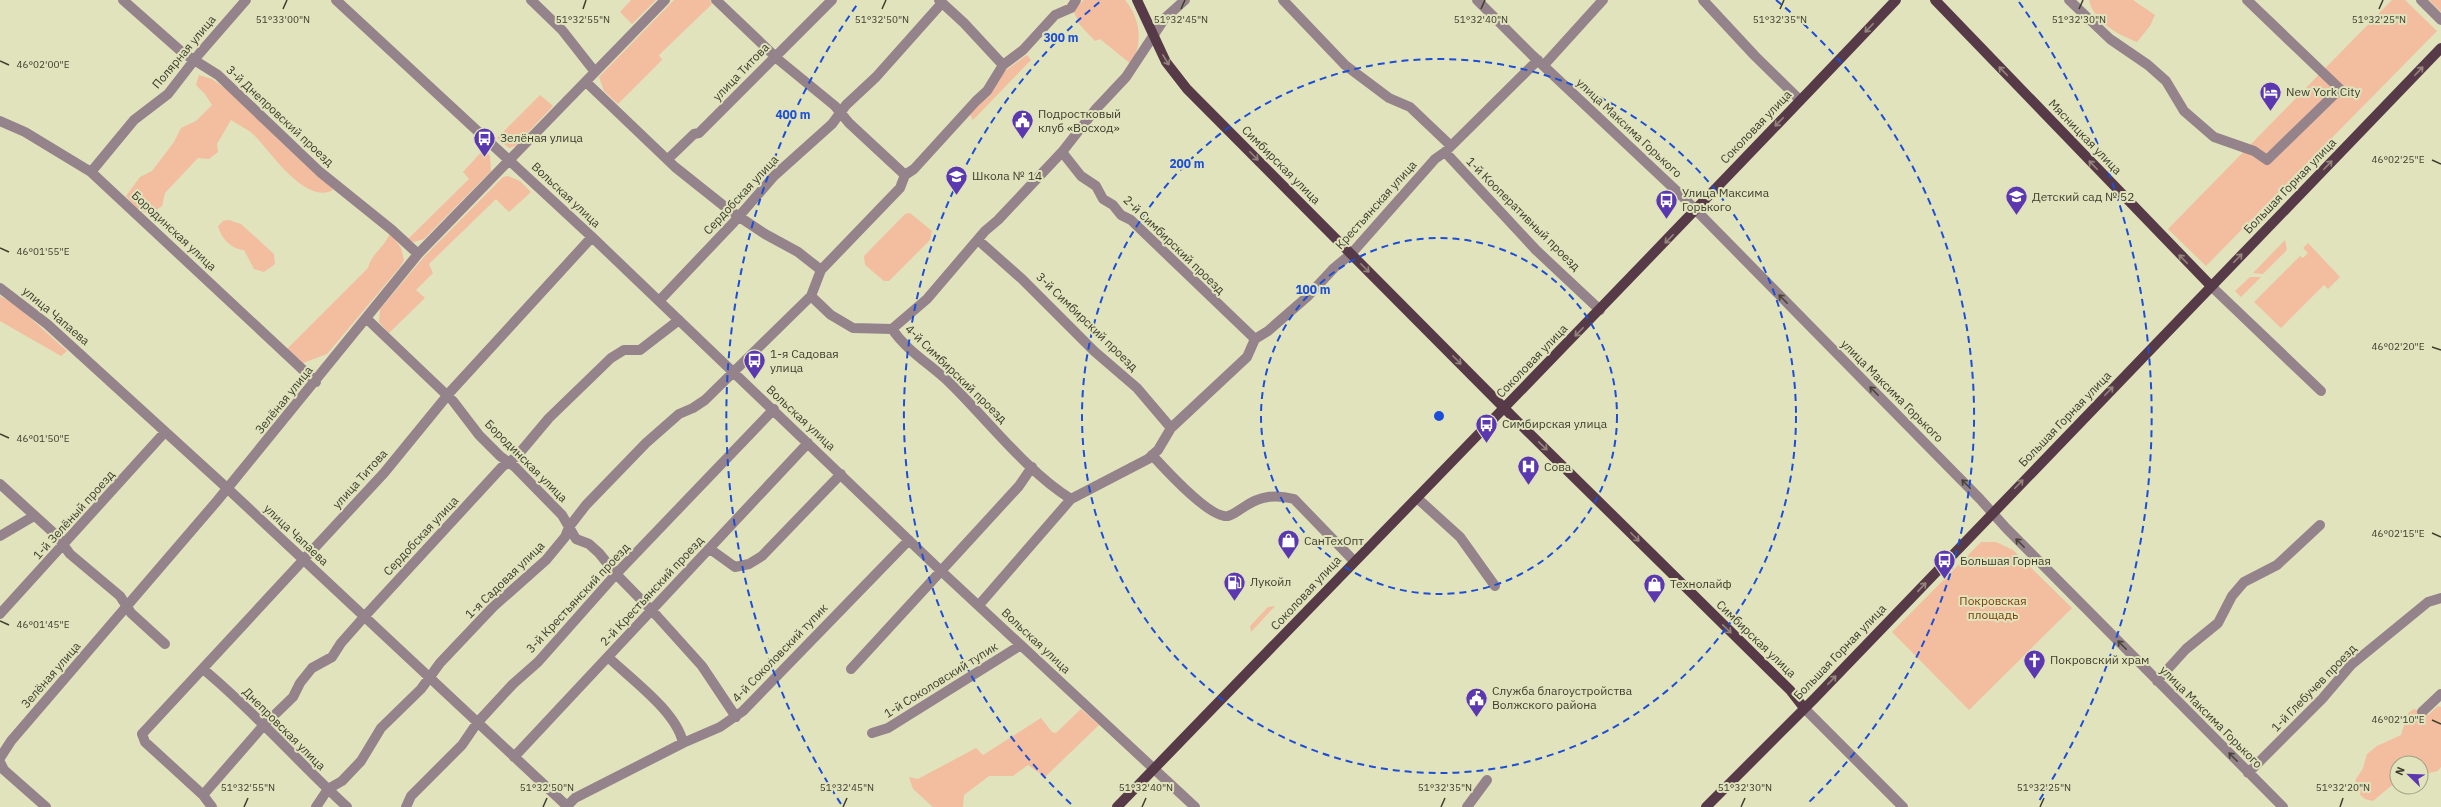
<svg xmlns="http://www.w3.org/2000/svg" width="2441" height="807" font-family="'IBM Plex Sans',sans-serif">
<style>
.green{fill:#f3bd9f}
.lines{fill:none;stroke-linecap:round;stroke-linejoin:round}
.minor{stroke:#95838b;stroke-width:10}
.major{stroke:#563a47;stroke-width:10}
.oneway{stroke:#94867c}
.oneway2{stroke:#464537}
.ticks{fill:none;stroke:#3d3e2e;stroke-width:1.5}
.ring{fill:none;stroke:#1d4ed8;stroke-width:2;stroke-dasharray:7 5}
.labels{text-anchor:middle;stroke-width:4;stroke-linejoin:round;paint-order:stroke}
.street-label{font-size:12px;fill:#3d3e2e;stroke:#e0e3bc}
.poi-label{font-size:12px;fill:#3d3e2e;stroke:#e0e3bc;text-anchor:start}
.park-label{font-size:12px;fill:#803c08;stroke:#e0e3bc}
.ticks-label{font-size:10px;text-anchor:middle;fill:#3d3e2e;stroke:#e0e3bc;stroke-width:4;stroke-linejoin:round;paint-order:stroke}
.centre{fill:#1d4ed8;stroke:#e0e3bc;stroke-width:2}
.ring-label{font-size:12px;text-anchor:middle;font-weight:bold;fill:#1d4ed8;stroke:#e0e3bc;stroke-width:4;stroke-linejoin:round;paint-order:stroke}
</style>
<rect width="100%" height="100%" fill="#e0e3bc"/>
<!-- green -->
<path class="green" d="M631 0H656L632 24 620 12Z
M674 0H710L712 4 659 55 662 60 618 104 604 91 599 77Z
M1084 0H1125C1141 19 1143 43 1131 64L1100 39 1095 41 1080 25 1073 10Z
M2089 0H2133L2155 15 2150 26 2137 42C2117 34 2094 22 2089 0Z
M2392 0H2405L2437 31 2206 266 2168 229Z
M2429 0H2441V12Z
M1027 55 1031 60 973 120 970 115 973 109 990 96 1001 74Z
M199 75 212 79 226 89 327 180 333 190C305 205 271 152 254 135 248 129 238 125 231 120L217 144 218 152 209 159 198 158 165 193 162 206 150 214 138 210 126 196 140 177 152 171 174 142 181 128 196 121 212 105 205 94 196 85Z
M540 95 553 106 515 146 509 148 497 138Z
M484 149 490 156 491 171 424 239 414 242 408 239 469 179 463 172Z
M508 176 520 181 531 192 509 212 496 199 429 264 433 273 416 290 425 298 389 333 379 322 380 309 424 257 503 177Z
M910 213 932 231 930 240 889 281H884L865 265 864 256 905 214Z
M229 220 241 224 274 254 275 264 264 272 254 269 244 250C231 249 221 238 218 226L223 221Z
M390 233 401 248 404 260 400 267 327 354 303 363 287 349 368 268C371 254 385 247 390 233Z
M2285 240 2287 250 2263 274 2253 273Z
M2308 243 2340 277 2328 289 2324 285 2281 328 2254 302 2300 256 2303 258 2308 253 2303 248Z
M2250 277H2261L2241 297 2235 291Z
M0 296 16 305 67 351 61 356 0 321Z
M1981 542H1996L2013 550 2072 608 1969 710 1892 632Z
M1275 606 1251 632 1250 626 1268 607Z
M2438 706 2441 707V767L2438 771 2421 775V763H2397V781L2373 801 2365 799 2360 795 2361 787 2355 781 2363 768 2367 754 2377 746 2401 735 2408 713 2414 709 2428 715Z
M1081 709 1099 725 1045 777 1028 765 1013 776H989L964 795 963 807H933L913 789 909 777 918 779 976 748 983 755 1041 718 1052 732 1056 733Z"/>
<g class="lines">
<!-- minor -->
<path class="minor" d="M123 0 183 53 218 75 320 172 392 230 418 254
M336 0 592 237 940 570 1195 807
M531 0 562 30 595 72
M716 0 780 61 835 106 849 123 905 175
M939 0 964 23 1003 65
M1283 0 1345 65 1389 98 1410 107 1451 146
M1477 0 1532 55 1683 197 1980 499 2006 528 2283 807
M1703 0 1755 56 1800 100
M2069 0 2110 39 2148 65 2166 81 2184 111 2214 137 2254 151 2267 160 2340 89 2247 0
M2421 0 2441 20
M1544 65 1603 0
M586 82 675 167 729 210 765 234 798 252 821 270
M0 121 25 132 91 172 316 382
M1062 152 1081 176 1096 186 1103 199 1113 205 1121 215 1131 220 1255 339
M1445 152 1536 250 1600 310
M668 159 694 134 699 133 832 0
M91 172 134 120 168 94 199 54 246 0
M978 240 1022 279 1094 351 1137 388 1171 428
M2211 286 2321 391
M0 288 47 324 228 489 568 807
M811 296 831 315 853 328 892 329C907 351 930 364 950 383 986 418 1028 473 1071 499
M659 301 734 222 774 176 832 124 846 105 876 77 942 3
M367 319 453 401 479 435 500 456 515 467 562 515 576 539 589 544 599 553 616 574 657 616 702 666 736 717
M892 329 927 299 985 231 998 220 1062 152 1095 110 1126 77 1165 18 1185 0
M1152 455C1164 468 1210 519 1228 516 1233 515 1239 510 1244 507 1260 496 1275 494 1294 499L1354 561
M0 484 56 535 70 554 120 596 131 613 165 644
M1417 498 1460 537 1495 586
M0 536 34 516
M710 549 735 567 749 564 762 556 841 474
M979 605 1071 499 1148 459 1158 450 1171 428 1247 357 1255 339 1268 331 1307 297 1334 268 1351 254 1435 159 1445 152 1538 60
M0 614 165 432
M608 657C631 679 677 712 683 743
M203 669C254 711 298 762 347 807
M851 669 1019 486 1032 467
M2157 681 2186 649 2218 623 2232 596 2244 582 2277 565 2320 525
M1804 708 1903 807
M2422 712 2441 694
M872 733 888 728 1021 645
M514 757 808 443
M0 758 11 741 217 501 418 254 665 0
M0 762 4 770 46 807
M2248 773 2322 699 2351 665 2428 602 2441 598
M203 795 263 726 293 697 300 683 312 668 332 657 341 643 364 617 502 467 517 456 549 418 611 358 624 350H640L679 320
M567 806 575 798 683 743 720 727 743 711 909 540
M212 807 203 795 145 742 142 734 384 473 451 391 592 237
M316 807 328 789 342 781 361 761 381 728 421 689 440 663 493 607 546 560 565 537 569 527 586 505 646 443 679 414 693 408 705 400 811 296 821 270 900 188 905 175 914 169 976 101 987 91 1003 65 1023 50 1055 15 1071 8 1076 0
M406 807 411 796 462 745 477 723 513 684 538 662 616 574 774 409
M1467 807 1487 780"/>
<!-- major -->
<path class="major" d="M1137 0 1166 62 1187 89 1518 422 1790 690 1804 708
M1935 0 2211 286
M1117 807C1377 538 1639 271 1896 0
M1706 807 1815 698 2441 48"/>
</g>
<!-- one-way arrows -->
<defs><path id="oneway-shaft" d="M-6 0H5M1.5-3L5.5 0L1.5 3" fill="none" stroke-width="1.6" stroke-linecap="round" stroke-linejoin="round"/></defs>
<g class="oneway">
<use href="#oneway-shaft" transform="translate(1869 28) rotate(134)"/>
<use href="#oneway-shaft" transform="translate(1166 60) rotate(59)"/>
<use href="#oneway-shaft" transform="translate(2003 71) rotate(-134)"/>
<use href="#oneway-shaft" transform="translate(2419 71) rotate(-46)"/>
<use href="#oneway-shaft" transform="translate(1779 122) rotate(134)"/>
<use href="#oneway-shaft" transform="translate(1254 156) rotate(45)"/>
<use href="#oneway-shaft" transform="translate(2093 165) rotate(-134)"/>
<use href="#oneway-shaft" transform="translate(2328 165) rotate(-46)"/>
<use href="#oneway-shaft" transform="translate(1669 239) rotate(134)"/>
<use href="#oneway-shaft" transform="translate(2238 258) rotate(-46)"/>
<use href="#oneway-shaft" transform="translate(2183 259) rotate(-134)"/>
<use href="#oneway-shaft" transform="translate(1365 268) rotate(45)"/>
<use href="#oneway-shaft" transform="translate(1579 332) rotate(134)"/>
<use href="#oneway-shaft" transform="translate(1457 360) rotate(45)"/>
<use href="#oneway-shaft" transform="translate(2109 391) rotate(-46)"/>
<use href="#oneway-shaft" transform="translate(1543 446) rotate(44)"/>
<use href="#oneway-shaft" transform="translate(2019 484) rotate(-46)"/>
<use href="#oneway-shaft" transform="translate(1635 537) rotate(45)"/>
<use href="#oneway-shaft" transform="translate(1922 587) rotate(-47)"/>
<use href="#oneway-shaft" transform="translate(1727 629) rotate(44)"/>
<use href="#oneway-shaft" transform="translate(1832 680) rotate(-46)"/>
</g>
<g class="oneway2">
<use href="#oneway-shaft" transform="translate(1783 299) rotate(-135)"/>
<use href="#oneway-shaft" transform="translate(1874 391) rotate(-135)"/>
<use href="#oneway-shaft" transform="translate(1966 484) rotate(-135)"/>
<use href="#oneway-shaft" transform="translate(2020 543) rotate(-135)"/>
<use href="#oneway-shaft" transform="translate(2122 645) rotate(-135)"/>
<use href="#oneway-shaft" transform="translate(2233 757) rotate(-135)"/>
</g>
<!-- ticks -->
<path class="ticks" d="M283 9 287 0M583 9 586 0M882 9 886 0M1181 9 1185 0M1481 9 1485 0M1780 9 1784 0M2079 9 2083 0M2379 9 2383 0M0 61 9 65M2432 160 2441 164M0 248 9 252M2432 347 2441 350M0 434 9 438M2432 533 2441 537M0 621 9 625M2432 720 2441 724M244 807 248 798M543 807 547 798M843 807 847 798M1142 807 1146 798M1441 807 1445 798M1741 807 1745 798M2040 807 2044 798M2340 807 2343 798"/>
<!-- distance rings -->
<g class="ring">
<circle cx="1439" cy="416" r="178"/>
<circle cx="1439" cy="416" r="357"/>
<path d="M1071 804A535 535 0 0 1 1102 0M1776 0A535 535 0 0 1 1807 804"/>
<path d="M841 804A713 713 0 0 1 859 2M2019 2A713 713 0 0 1 2037 804"/>
</g>
<!-- icons -->
<defs>
<symbol id="hotel-pin" viewBox="-11 -11 22 30"><path d="M0 17L-7.5 6A9.5 9.5 0 1 1 7.5 6Z" fill="#5b38b0" stroke="#e0e3bc"/><path d="M-6-4.5h1.5V1H6V5H4.5V3h-9V5H-6ZM-4 0a1.8 1.8 0 1 1 3.6 0ZM.5 0V-2.5h3Q6-2.5 6 0Z" fill="#fff"/></symbol>
<symbol id="civic-pin" viewBox="-11 -11 22 30"><path d="M0 17L-7.5 6A9.5 9.5 0 1 1 7.5 6Z" fill="#5b38b0" stroke="#e0e3bc"/><path d="M-.6-6.5H3V-4.5H.6V-3L4-1V1h2V6H-6V1h2V-1L-.6-3ZM-1.2 2.5V6h2.4V2.5Z" fill="#fff"/></symbol>
<symbol id="bus-pin" viewBox="-11 -11 22 30"><path d="M0 17L-7.5 6A9.5 9.5 0 1 1 7.5 6Z" fill="#5b38b0" stroke="#e0e3bc"/><path d="M-5-6H5V4H4V6H2V4H-2V6H-4V4H-5ZM-3.5-4V0h7V-4ZM-3.5 1.2v1.5H-2V1.2ZM2 1.2v1.5H3.5V1.2Z" fill="#fff"/></symbol>
<symbol id="school-pin" viewBox="-11 -11 22 30"><path d="M0 17L-7.5 6A9.5 9.5 0 1 1 7.5 6Z" fill="#5b38b0" stroke="#e0e3bc"/><path d="M0-5L7-2L0 1L-7-2ZM-4 1L0 2.5L4 1V4Q0 6-4 4Z" fill="#fff"/></symbol>
<symbol id="hospital-pin" viewBox="-11 -11 22 30"><path d="M0 17L-7.5 6A9.5 9.5 0 1 1 7.5 6Z" fill="#5b38b0" stroke="#e0e3bc"/><path d="M-5-5h3v3.5h4V-5h3V5h-3V1.5h-4V5h-3Z" fill="#fff"/></symbol>
<symbol id="shop-pin" viewBox="-11 -11 22 30"><path d="M0 17L-7.5 6A9.5 9.5 0 1 1 7.5 6Z" fill="#5b38b0" stroke="#e0e3bc"/><path d="M-5-2.5h2.3a2.7 3.5 0 0 1 5.4 0H5L5.5 6h-11ZM-1.5-2.5h3a1.5 2.3 0 0 0-3 0Z" fill="#fff"/></symbol>
<symbol id="fuel-pin" viewBox="-11 -11 22 30"><path d="M0 17L-7.5 6A9.5 9.5 0 1 1 7.5 6Z" fill="#5b38b0" stroke="#e0e3bc"/><path d="M-5.5-6h7V0h2V4h1.3V-2.5L3-4.5l.8-.8L6-3V5H2.5V1h-1V6h-7ZM-4.2-4.7v3.2H.2V-4.7Z" fill="#fff"/></symbol>
<symbol id="church-pin" viewBox="-11 -11 22 30"><path d="M0 17L-7.5 6A9.5 9.5 0 1 1 7.5 6Z" fill="#5b38b0" stroke="#e0e3bc"/><path d="M-1.2-6h2.4v3.5h3.3v2.4h-3.3V6h-2.4V-.1h-3.3v-2.4h3.3Z" fill="#fff"/></symbol>
</defs>
<g fill-rule="evenodd">
<use href="#hotel-pin" x="2258" y="80" width="25" height="34"/>
<use href="#civic-pin" x="1010" y="108" width="25" height="34"/>
<use href="#bus-pin" x="472" y="126" width="25" height="34"/>
<use href="#school-pin" x="944" y="164" width="25" height="34"/>
<use href="#school-pin" x="2004" y="184" width="25" height="34"/>
<use href="#bus-pin" x="1654" y="188" width="25" height="34"/>
<use href="#bus-pin" x="742" y="348" width="25" height="34"/>
<use href="#bus-pin" x="1474" y="412" width="25" height="34"/>
<use href="#hospital-pin" x="1516" y="454" width="25" height="34"/>
<use href="#shop-pin" x="1276" y="528" width="25" height="34"/>
<use href="#bus-pin" x="1932" y="548" width="25" height="34"/>
<use href="#fuel-pin" x="1222" y="570" width="25" height="34"/>
<use href="#shop-pin" x="1642" y="572" width="25" height="34"/>
<use href="#church-pin" x="2022" y="648" width="25" height="34"/>
<use href="#civic-pin" x="1464" y="686" width="25" height="34"/>
</g>
<g class="labels">
<!-- street labels -->
<g class="street-label">
<text transform="translate(184 52) rotate(-50)" y="4">Полярная улица</text>
<text transform="translate(741 72) rotate(-46)" y="4">улица Титова</text>
<text transform="translate(280 116) rotate(43)" y="4">3-й Днепровский проезд</text>
<text transform="translate(1756 127) rotate(-46)" y="4">Соколовая улица</text>
<text transform="translate(1629 128) rotate(43)" y="4">улица Максима Горького</text>
<text transform="translate(2085 137) rotate(46)" y="4">Мясницкая улица</text>
<text transform="translate(1281 165) rotate(45)" y="4">Симбирская улица</text>
<text transform="translate(2290 186) rotate(-46)" y="4">Большая Горная улица</text>
<text transform="translate(566 195) rotate(43)" y="4">Вольская улица</text>
<text transform="translate(741 195) rotate(-47)" y="4">Сердобская улица</text>
<text transform="translate(1376 205) rotate(-48)" y="4">Крестьянская улица</text>
<text transform="translate(1523 214) rotate(45)" y="4">1-й Кооперативный проезд</text>
<text transform="translate(174 231) rotate(43)" y="4">Бородинская улица</text>
<text transform="translate(1174 245) rotate(44)" y="4">2-й Симбирский проезд</text>
<text transform="translate(56 316) rotate(40)" y="4">улица Чапаева</text>
<text transform="translate(1087 322) rotate(44)" y="4">3-й Симбирский проезд</text>
<text transform="translate(1532 361) rotate(-46)" y="4">Соколовая улица</text>
<text transform="translate(956 374) rotate(44)" y="4">4-й Симбирский проезд</text>
<text transform="translate(1892 391) rotate(45)" y="4">улица Максима Горького</text>
<text transform="translate(284 400) rotate(-51)" y="4">Зелёная улица</text>
<text transform="translate(801 418) rotate(43)" y="4">Вольская улица</text>
<text transform="translate(2065 419) rotate(-46)" y="4">Большая Горная улица</text>
<text transform="translate(526 461) rotate(45)" y="4">Бородинская улица</text>
<text transform="translate(360 479) rotate(-48)" y="4">улица Титова</text>
<text transform="translate(74 515) rotate(-48)" y="4">1-й Зелёный проезд</text>
<text transform="translate(296 535) rotate(43)" y="4">улица Чапаева</text>
<text transform="translate(421 536) rotate(-47)" y="4">Сердобская улица</text>
<text transform="translate(505 580) rotate(-44)" y="4">1-я Садовая улица</text>
<text transform="translate(652 591) rotate(-47)" y="4">2-й Крестьянский проезд</text>
<text transform="translate(1306 593) rotate(-47)" y="4">Соколовая улица</text>
<text transform="translate(578 598) rotate(-47)" y="4">3-й Крестьянский проезд</text>
<text transform="translate(1756 639) rotate(44)" y="4">Симбирская улица</text>
<text transform="translate(1036 641) rotate(43)" y="4">Вольская улица</text>
<text transform="translate(1840 652) rotate(-46)" y="4">Большая Горная улица</text>
<text transform="translate(780 653) rotate(-46)" y="4">4-й Соколовский тупик</text>
<text transform="translate(51 675) rotate(-49)" y="4">Зелёная улица</text>
<text transform="translate(941 680) rotate(-32)" y="4">1-й Соколовский тупик</text>
<text transform="translate(2314 688) rotate(-46)" y="4">1-й Глебучев проезд</text>
<text transform="translate(2211 717) rotate(45)" y="4">улица Максима Горького</text>
<text transform="translate(284 729) rotate(45)" y="4">Днепровская улица</text>
</g>
<!-- poi labels -->
<g class="poi-label">
<text x="2286" y="96">New York City</text>
<text x="1038" y="118">Подростковый<tspan x="1038" dy="14">клуб «Восход»</tspan></text>
<text x="500" y="142">Зелёная улица</text>
<text x="972" y="180">Школа № 14</text>
<text x="1682" y="197">Улица Максима<tspan x="1682" dy="14">Горького</tspan></text>
<text x="2032" y="201">Детский сад № 52</text>
<text x="770" y="358">1-я Садовая<tspan x="770" dy="14">улица</tspan></text>
<text x="1502" y="428">Симбирская улица</text>
<text x="1544" y="471">Сова</text>
<text x="1304" y="545">СанТехОпт</text>
<text x="1960" y="565">Большая Горная</text>
<text x="1250" y="586">Лукойл</text>
<text x="1670" y="588">Технолайф</text>
<text x="2050" y="664">Покровский храм</text>
<text x="1492" y="695">Служба благоустройства<tspan x="1492" dy="14">Волжского района</tspan></text>
</g>
<!-- park labels -->
<g class="park-label">
<text x="1993" y="605">Покровская<tspan x="1993" dy="14">площадь</tspan></text>
</g>
</g>
<g class="ticks-label">
<text x="283" y="23">51°33'00"N</text>
<text x="882" y="23">51°32'50"N</text>
<text x="1181" y="23">51°32'45"N</text>
<text x="1780" y="23">51°32'35"N</text>
<text x="2079" y="23">51°32'30"N</text>
<text x="2379" y="23">51°32'25"N</text>
<text x="583" y="23">51°32'55"N</text>
<text x="1481" y="23">51°32'40"N</text>
<text x="43" y="68">46°02'00"E</text>
<text x="2398" y="163">46°02'25"E</text>
<text x="43" y="255">46°01'55"E</text>
<text x="2398" y="350">46°02'20"E</text>
<text x="43" y="442">46°01'50"E</text>
<text x="2398" y="537">46°02'15"E</text>
<text x="43" y="628">46°01'45"E</text>
<text x="2398" y="723">46°02'10"E</text>
<text x="248" y="791">51°32'55"N</text>
<text x="547" y="791">51°32'50"N</text>
<text x="847" y="791">51°32'45"N</text>
<text x="1146" y="791">51°32'40"N</text>
<text x="1445" y="791">51°32'35"N</text>
<text x="1745" y="791">51°32'30"N</text>
<text x="2044" y="791">51°32'25"N</text>
<text x="2343" y="791">51°32'20"N</text>
</g>
<circle cx="1439" cy="416" r="6" class="centre"/>
<g class="ring-label">
<text x="1061" y="42">300 m</text>
<text x="793" y="119">400 m</text>
<text x="1187" y="168">200 m</text>
<text x="1313" y="294">100 m</text>
</g>
<!-- north arrow -->
<g transform="translate(2409 775) rotate(293)"><circle r="19" fill="#e0e3bc" stroke="#9fa183"/>
<path d="M0-3L7 15L0 10L-7 15Z" fill="#5b38b0"/>
<text y="-6" font-size="11" font-weight="bold" text-anchor="middle" fill="#3d3e2e">N</text>
</g>
</svg>
